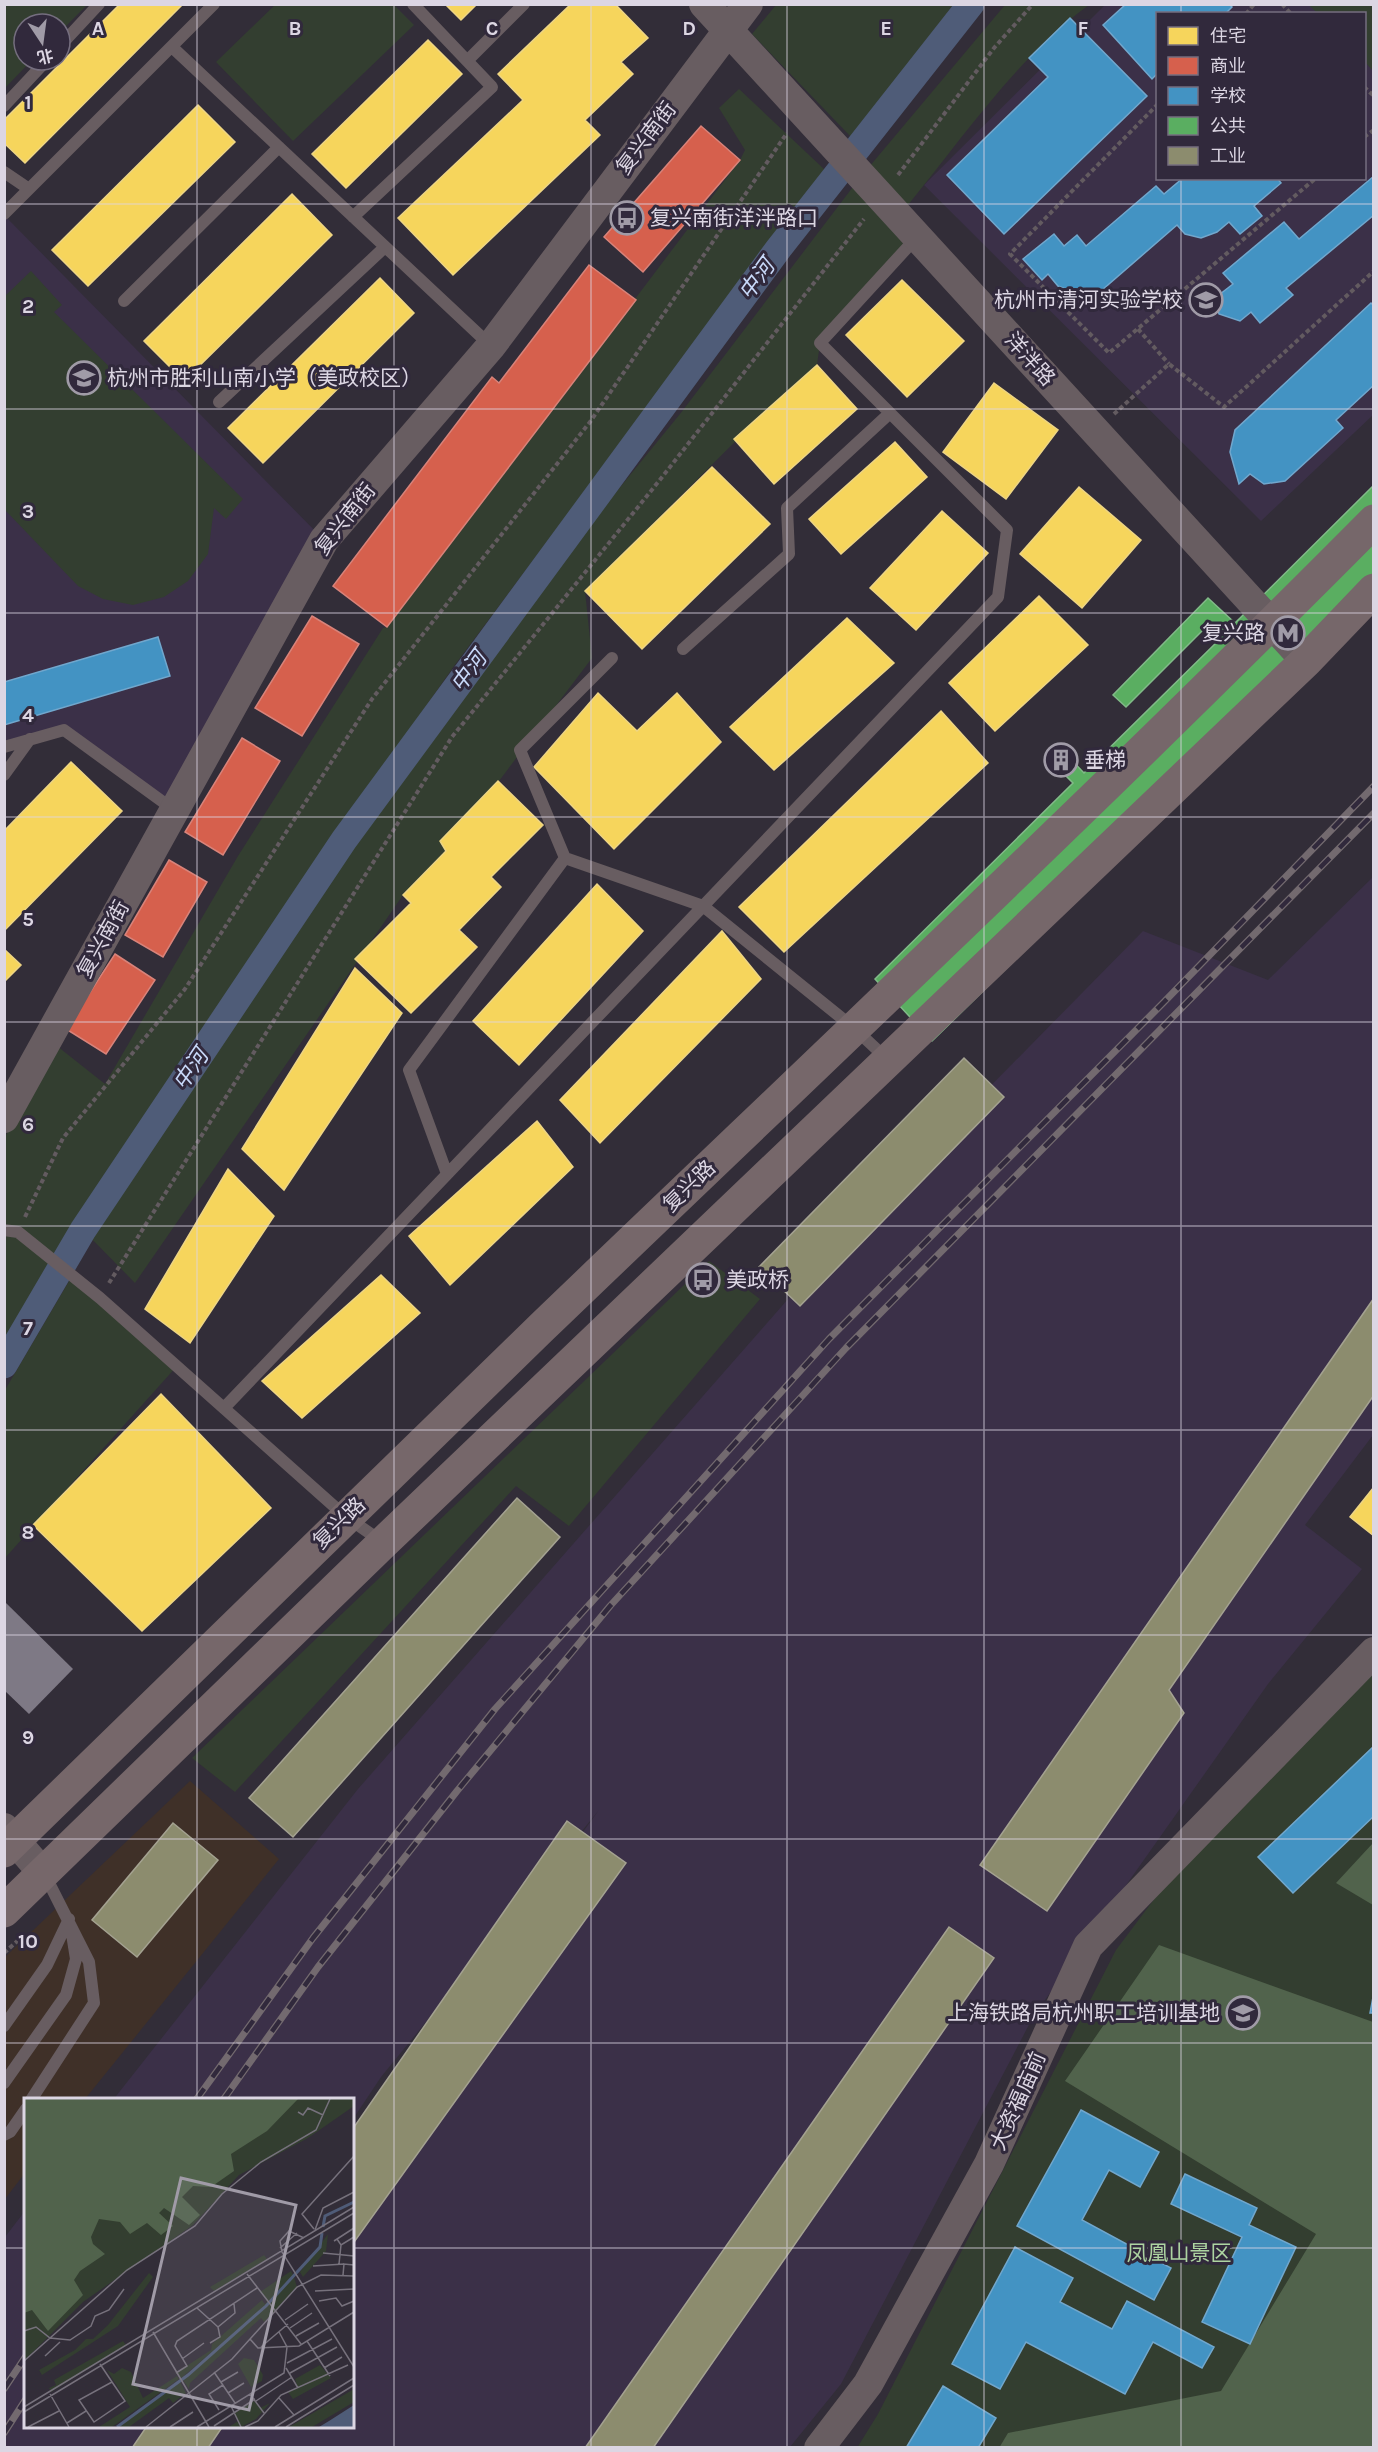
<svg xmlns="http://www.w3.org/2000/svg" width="1378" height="2452" font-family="Karla,'Noto Sans SC',sans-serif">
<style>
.industrial{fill:#3f3028}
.built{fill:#3b3048;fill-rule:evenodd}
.green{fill:#333e30}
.forest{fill:#51634c}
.homes{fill:#f6d55c;stroke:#eed584;stroke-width:1.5}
.shops{fill:#d6604d;stroke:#d8837a;stroke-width:1.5}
.schools{fill:#4393c3;stroke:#71a7cd;stroke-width:1.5}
.public{fill:#5aae61;stroke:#81ba88;stroke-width:1.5}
.industry{fill:#8c8c6e;stroke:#a4a291;stroke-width:1.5}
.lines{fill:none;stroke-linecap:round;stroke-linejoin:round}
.canal{stroke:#4f5c78;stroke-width:27}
.building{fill:#7e7985}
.path{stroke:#635b60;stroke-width:4;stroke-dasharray:4.5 3;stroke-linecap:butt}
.service{stroke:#685d61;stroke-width:12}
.tertiary{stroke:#685d61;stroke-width:30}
.primary{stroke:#76676a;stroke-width:33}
.rail-casing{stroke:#736a6f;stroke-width:7}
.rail{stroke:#31293c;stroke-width:4.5;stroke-dasharray:14;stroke-linecap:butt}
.grid{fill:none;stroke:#dcd6e3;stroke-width:1.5;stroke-opacity:0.55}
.labels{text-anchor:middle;stroke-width:6;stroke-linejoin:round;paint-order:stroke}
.street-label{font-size:21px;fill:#dcd6e3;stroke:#31293c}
.poi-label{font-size:21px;fill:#dcd6e3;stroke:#31293c;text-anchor:start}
.park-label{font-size:21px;fill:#add4a1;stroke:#31293c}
.water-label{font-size:22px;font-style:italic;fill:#c8d9f9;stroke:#31293c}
.inset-river{fill:none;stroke:#4f5c78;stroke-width:3}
.inset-road{fill:none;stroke:#76717c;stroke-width:1.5}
.view{fill:#a09ba7;fill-opacity:0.15;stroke:#a09ba7;stroke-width:3}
.inset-edge{fill:none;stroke:#dcd6e3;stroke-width:3}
.grid-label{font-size:20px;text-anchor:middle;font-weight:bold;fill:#dcd6e3;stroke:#31293c;stroke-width:6;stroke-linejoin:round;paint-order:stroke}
</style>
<rect width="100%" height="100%" fill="#322d38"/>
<!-- industrial -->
<path class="industrial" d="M190 1781 279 1859 85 2099 26 2100 25 2173 5 2199V1957Z"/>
<!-- built -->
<path class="built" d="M1105 5H1373V415L1261 521 924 185ZM1158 14H1364V178H1158Z
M4 215 324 540 174 810 64 730 5 747Z
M1373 877V1435L1305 1525 1362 1569 1268 1684 1033 2017 841 2384 790 2447H133L149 2427 352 2426 353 2147 599 1810 381 2077 353 2119 352 2100H113L358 1789 847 1232 1143 931 1268 980Z
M25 2211 26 2426 146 2427 132 2447H5V2237Z"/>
<!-- green -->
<path class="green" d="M5 4 87 5 60 32V24H24V60H32L5 88Z
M276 4 394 5 414 25 293 141 216 62Z
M776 5V4L953 5 853 139 752 34Z
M1005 5H1089C1021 53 961 140 908 205L869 167Z
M1309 5H1373V71L1365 62 1364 14 1317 13Z
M739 89 825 170 454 666 269 931 62 1243 5 1342V1137L57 1046 105 1084 238 856 383 628 387 627 740 160 745 150 719 108Z
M862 175 918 236 820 343 817 365 765 412 585 591 592 658 446 851 403 895 135 1283 83 1230 245 988 455 689 680 414Z
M31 271 62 305 54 312 243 499 226 519 214 508 208 554 188 581 164 597 133 605 103 599 78 586 5 510V296Z
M709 1261 760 1299 569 1526 516 1486 235 1792 192 1758Z
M72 1276 177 1366 5 1558V1390Z
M1373 1647V2447L857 2448 878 2414 1116 1950 1206 1830Z"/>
<!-- forest -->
<path class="forest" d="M1373 1843V1905L1336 1883Z
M1159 1945 1373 2022V2447L999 2448 1008 2433 1221 2391 1316 2234 1065 2081Z"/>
<!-- homes -->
<path class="homes" d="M120 4H183L25 163 4 143V120Z
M445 4H477L461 20Z
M571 4H615L648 38 621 62 633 74 585 120 600 135 453 275 398 218 523 100 498 74Z
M428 40 462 74 346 188 312 154Z
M198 105 235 142 88 286 52 250Z
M292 194 332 235 184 381 144 341Z
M380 278 414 313 263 463 228 428Z
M902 280 964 341 907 397 846 335Z
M817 365 857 409 774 484 734 439Z
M994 383 1058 430 1006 499 943 452Z
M895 442 927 477 841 554 809 519Z
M712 467 770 524 642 649 585 591Z
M1079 487 1141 540 1082 608 1020 554Z
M942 511 988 553 916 630 870 588Z
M1039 596 1088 645 995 731 949 683Z
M847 618 894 663 774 770 730 727Z
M598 693 637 731 677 693 721 742 614 849 534 767Z
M941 711 988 763 784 952 739 907Z
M71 762 122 811 4 931V831Z
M498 781 543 825 491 877 501 887 459 930 477 947 411 1013 355 959 411 903 403 895 446 851 440 841Z
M597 884 643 931 519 1065 473 1021Z
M722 931 761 979 600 1143 560 1100Z
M4 949 21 965 4 982Z
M355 968 402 1013 284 1190 242 1149Z
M537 1121 573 1167 450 1285 409 1236Z
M228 1169 274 1216 190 1343 145 1309Z
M381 1275 420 1313 302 1418 262 1381Z
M161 1394 271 1508 142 1631 33 1525Z
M1374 1487V1536L1350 1517Z"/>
<!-- shops -->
<path class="shops" d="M701 126 740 160 643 272 604 237Z
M589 265 636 300 387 627 333 586 492 377 499 383Z
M312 616 359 644 302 736 255 708Z
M242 738 280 761 223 855 185 832Z
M169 860 207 882 163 957 125 935Z
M115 954 155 980 106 1054 66 1029Z"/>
<!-- schools -->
<path class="schools" d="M1126 4H1229L1232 7 1225 14H1158V73L1152 79 1103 25Z
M1070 18 1147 96 1004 234 947 175 1048 77 1029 58Z
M1374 176V215L1286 288 1293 295 1260 323 1251 312 1240 321 1219 314 1215 298 1233 284 1223 273 1284 222 1299 239Z
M1183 178H1277L1281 183 1254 206 1262 216 1240 234 1229 222 1217 232 1201 238 1185 234 1177 225 1094 297 1085 288 1073 292 1058 286 1048 274 1042 280 1023 259 1054 234 1064 246 1077 235 1086 246 1156 186 1164 194Z
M1371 303 1374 306V385L1336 420 1343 428 1285 481 1264 484 1250 474 1239 484 1230 452 1235 430Z
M158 637 170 676 4 725V682Z
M1374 1746V1816L1293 1893 1258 1857Z
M1374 1992V2013H1370Z
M1081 2110 1159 2152 1140 2187 1109 2170 1082 2220 1171 2268 1154 2300 1017 2226Z
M1185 2174 1257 2208 1249 2225 1296 2247 1250 2344 1202 2322 1242 2237 1171 2204Z
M1015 2247 1073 2278 1060 2302 1112 2329 1127 2301 1214 2347 1202 2368 1153 2342 1125 2394 1026 2342 1000 2389 952 2364Z
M943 2386 996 2418 978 2448H906Z"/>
<!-- public -->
<path class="public" d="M1374 485V608L932 1041 875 979 1073 783 1051 761 1061 749 1084 773 1221 638 1208 625 1126 707 1113 695 1208 598 1235 623Z
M1061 749 1071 760 1061 772 1051 761Z"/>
<!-- industry -->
<path class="industry" d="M964 1058 1004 1097 800 1306 759 1267Z
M1374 1298V1395L1169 1690 1184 1713 1047 1911 980 1865Z
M517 1498 560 1537 293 1837 249 1798Z
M567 1821 626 1863 352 2245V2130Z
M173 1823 218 1860 137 1957 92 1920Z
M949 1927 994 1958 653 2448H585Z
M147 2426H223L208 2448H132Z"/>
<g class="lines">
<!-- canal -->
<path class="canal" d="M4 1365 83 1230 344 840 779 248 971 4"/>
</g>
<!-- building -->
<path class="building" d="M4 1601 73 1669 29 1714 4 1690Z"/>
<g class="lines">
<!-- path -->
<path class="path" d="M1282 4 1291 14
M1246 14 1254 4
M1364 87 1374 96
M1158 104 1010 254 1109 353 1316 178
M1364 137 1374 130
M898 175 994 48 1033 4
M1138 329 1169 364
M1114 414 1169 364 1224 407 1374 271
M25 1217 63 1138 185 989 372 699 590 422 787 133
M109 1283 452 737 659 481 864 219
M4 1953 24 1935"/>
<!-- service -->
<path class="service" d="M60 46 99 4
M172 47 490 345
M467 61 524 4
M4 106 47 60
M4 172 29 189
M4 214 214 4
M353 217 492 87 413 4
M124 301 279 147
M219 402 385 247
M683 649 789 554 787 508 890 413
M4 747 64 730 174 810
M4 775 30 739
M565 858 703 906 854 1028 887 1059
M447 1174 409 1070 565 858 520 750 612 658
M4 1230 18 1232 100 1298 345 1516 381 1541
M224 1408 998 597 1007 530 820 343 917 237
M4 2026 47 1965 69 1919
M4 2083 66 1995 76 1959 72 1934
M31 2100 94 2003 89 1962 45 1875
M4 2135 10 2132 26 2109"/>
<!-- tertiary -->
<path class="tertiary" d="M704 4 1306 661
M4 1118 324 540 491 346 748 4
M4 1828 43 1873
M819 2448 868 2384 989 2164 1088 1946 1374 1652"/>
<!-- primary -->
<path class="primary" d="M4 1851C184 1678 360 1502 540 1329 819 1061 1101 796 1374 521
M4 1911 383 1543 1306 661 1374 590"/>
<defs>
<path id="rail" d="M196 2100 313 1938 495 1709 829 1339 1164 1002 1374 786
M223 2100 318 1967 457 1791 610 1606 846 1348 1374 813
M4 2389 26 2356
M4 2433 26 2399"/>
</defs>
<!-- rail casing -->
<use href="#rail" class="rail-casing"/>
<!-- rail -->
<use href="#rail" class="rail"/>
</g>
<!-- grid -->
<path class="grid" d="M197 4V2100M394 4V2448M591 4V2448M787 4V2448M984 4V2448M1181 4V14M1181 178V2448M4 204H1374M4 409H1374M4 613H1374M4 817H1374M4 1022H1374M4 1226H1374M4 1430H1374M4 1635H1374M4 1839H1374M4 2043H1374M4 2248H26M352 2248H1374M197 2426V2448"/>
<!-- icons -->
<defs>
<symbol id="bus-ring" viewBox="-11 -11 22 22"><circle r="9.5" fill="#31293c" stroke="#a09ba7" stroke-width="1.5"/><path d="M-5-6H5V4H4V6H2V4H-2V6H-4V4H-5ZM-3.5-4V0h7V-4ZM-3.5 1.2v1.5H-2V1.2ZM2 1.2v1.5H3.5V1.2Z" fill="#a09ba7"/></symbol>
<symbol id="school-ring" viewBox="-11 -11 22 22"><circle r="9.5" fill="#31293c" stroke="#a09ba7" stroke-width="1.5"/><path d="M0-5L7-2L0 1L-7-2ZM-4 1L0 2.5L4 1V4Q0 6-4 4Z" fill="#a09ba7"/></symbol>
<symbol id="metro-ring" viewBox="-11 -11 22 22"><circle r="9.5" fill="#31293c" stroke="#a09ba7" stroke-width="1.5"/><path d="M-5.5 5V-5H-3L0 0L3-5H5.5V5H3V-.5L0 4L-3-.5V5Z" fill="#a09ba7"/></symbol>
<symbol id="building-ring" viewBox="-11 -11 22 22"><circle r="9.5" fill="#31293c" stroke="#a09ba7" stroke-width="1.5"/><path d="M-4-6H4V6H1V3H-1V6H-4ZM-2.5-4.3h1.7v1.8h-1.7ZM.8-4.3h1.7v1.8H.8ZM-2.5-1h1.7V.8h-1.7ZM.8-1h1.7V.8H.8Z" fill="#a09ba7"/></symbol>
</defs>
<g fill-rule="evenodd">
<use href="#bus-ring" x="608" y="199" width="38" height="38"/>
<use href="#school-ring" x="1187" y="281" width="38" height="38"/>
<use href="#school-ring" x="65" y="359" width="38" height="38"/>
<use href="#metro-ring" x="1269" y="614" width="38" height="38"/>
<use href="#building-ring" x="1042" y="741" width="38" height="38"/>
<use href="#bus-ring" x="684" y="1261" width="38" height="38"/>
<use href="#school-ring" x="1224" y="1994" width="38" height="38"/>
</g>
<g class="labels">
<!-- street labels -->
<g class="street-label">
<text transform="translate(646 138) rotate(-53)" y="7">复兴南街</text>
<text transform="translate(1030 359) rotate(48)" y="7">洋泮路</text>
<text transform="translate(345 519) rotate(-52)" y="7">复兴南街</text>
<text transform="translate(103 939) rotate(-61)" y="7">复兴南街</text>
<text transform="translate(689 1186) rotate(-44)" y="7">复兴路</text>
<text transform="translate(339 1523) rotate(-44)" y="7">复兴路</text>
<text transform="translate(1018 2101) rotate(-66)" y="7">大资福庙前</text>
</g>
<!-- poi labels -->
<g class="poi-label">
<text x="650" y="225">复兴南街洋泮路口</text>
<text x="1183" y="307" text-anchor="end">杭州市清河实验学校</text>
<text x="107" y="385">杭州市胜利山南小学（美政校区）</text>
<text x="1265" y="640" text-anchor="end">复兴路</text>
<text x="1084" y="767">垂梯</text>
<text x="726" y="1287">美政桥</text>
<text x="1220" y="2020" text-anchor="end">上海铁路局杭州职工培训基地</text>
</g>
<!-- park labels -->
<g class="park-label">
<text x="1179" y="2260">凤凰山景区</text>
</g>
<!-- water labels -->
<g class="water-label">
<text transform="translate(756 279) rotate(-54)" y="8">中河</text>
<text transform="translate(468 671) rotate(-54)" y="8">中河</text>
<text transform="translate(190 1069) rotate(-56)" y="8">中河</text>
</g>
</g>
<!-- overview -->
<g transform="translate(24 2098)">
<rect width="330" height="330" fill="#322d38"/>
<path d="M0 1H330V8L284 40 215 77 169 127 59 204 0 263ZM304 136 302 153 279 179 276 174ZM240 157 243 161 190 193 186 189ZM267 173 269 177 244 204 236 194ZM125 175 129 179 94 228 18 277 15 272 51 252 62 241H69L84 227ZM270 179 273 189 240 224 237 220 166 285 165 291 159 282ZM238 202 242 208 156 281 152 275 187 252 188 246ZM99 243 102 247 27 294 25 290 32 287 30 282ZM220 260 230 262 239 277 238 283 227 289 214 266ZM296 267 307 280 269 301 264 294 274 290 271 281ZM98 270 107 274 119 300 153 278 155 281 88 329H75L106 309 83 272 90 276ZM156 284 162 295 149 305 145 300 105 329H94ZM330 291V304L288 329H265ZM230 303 236 310 246 305 232 321 217 329H205L214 323 211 315Z" fill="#333e30"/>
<path d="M0 1 204 2 274 1 243 33 207 56 210 73 187 89 169 88 158 99 176 117 165 127 140 110 135 115 149 128 137 137 123 125 106 136 96 124 75 121 67 139 69 146 81 156 56 173 50 182 59 197 24 233 8 212 0 215Z" fill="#51634c"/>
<path d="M330 307V329H295L305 323Z" fill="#4f5c78"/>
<path class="inset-river" d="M299 129 301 118 330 104M93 329 164 277 242 208 296 149 298 135"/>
<path class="inset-road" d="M274 14 279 17 284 10 299 17M290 131 278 116 330 58M291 132 299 110 330 94M280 140 265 133 256 143 258 154 330 269M313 141 317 147 330 139M310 143 330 130M256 150 273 135M299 155 330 158M315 166 317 147M289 168 320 166M223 176 277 246M319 177 320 166 330 167M291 193 330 191M295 203 312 200 318 208 330 203M173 210 194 229M261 222 284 206M266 230 288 215M0 233 12 229 26 240 46 242 67 228 71 218 85 212 100 191M129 234 185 329M272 238 295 225M226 241 234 250 275 248 330 214M283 243 306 278M186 245 196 239 194 229 211 215 210 206M237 249 264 226M21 258 36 244M158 261 180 245M0 263 103 172 171 128 198 96 237 64 292 32 306 1M263 265 308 241M76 266 88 284 101 303 70 324 55 302 88 284M262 270 274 290M300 270 318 259M190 274 211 305M152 275 163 268 151 248 153 243 233 190M266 275 313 249M197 284 214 274M204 295 220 285M26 296 45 329M226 296 240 315M255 300 270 317M232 303 268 279M207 308 217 329M0 309 330 109M195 312 185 296 199 287M0 314 330 115M43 325 62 313M190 328 231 301M4 329 35 313M122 329 208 261 273 189 297 177 330 178M146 329 169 314M173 329 260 275 263 249 255 234M221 329 234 323 257 297 324 267M251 329 330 280M262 329 330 287"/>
<path class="view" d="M157 80 272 107 225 312 109 286Z"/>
<rect width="330" height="330" class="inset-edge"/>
</g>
<g class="grid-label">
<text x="98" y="35">A</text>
<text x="295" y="35">B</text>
<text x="492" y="35">C</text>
<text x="689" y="35">D</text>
<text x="886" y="35">E</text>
<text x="1083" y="35">F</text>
<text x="28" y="109">1</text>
<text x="28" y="313">2</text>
<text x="28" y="518">3</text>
<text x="28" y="722">4</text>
<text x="28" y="926">5</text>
<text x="28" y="1131">6</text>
<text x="28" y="1335">7</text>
<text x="28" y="1539">8</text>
<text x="28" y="1744">9</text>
<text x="28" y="1948">10</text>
</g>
<!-- border -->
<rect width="1378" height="2452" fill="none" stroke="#dcd6e3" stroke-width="12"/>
<!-- legend -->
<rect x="1156" y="12" width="210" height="168" fill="#31293c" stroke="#756e7f" stroke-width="1.5"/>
<rect x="1168" y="27" width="30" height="18" fill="#f6d55c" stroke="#756e7f" stroke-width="1.5"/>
<text x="1210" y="42" font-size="18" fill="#dcd6e3">住宅</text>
<rect x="1168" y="57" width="30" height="18" fill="#d6604d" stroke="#756e7f" stroke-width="1.5"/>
<text x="1210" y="72" font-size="18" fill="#dcd6e3">商业</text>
<rect x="1168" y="87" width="30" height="18" fill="#4393c3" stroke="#756e7f" stroke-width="1.5"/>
<text x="1210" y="102" font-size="18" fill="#dcd6e3">学校</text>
<rect x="1168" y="117" width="30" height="18" fill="#5aae61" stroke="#756e7f" stroke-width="1.5"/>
<text x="1210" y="132" font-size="18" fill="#dcd6e3">公共</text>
<rect x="1168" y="147" width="30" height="18" fill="#8c8c6e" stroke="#756e7f" stroke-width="1.5"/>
<text x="1210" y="162" font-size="18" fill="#dcd6e3">工业</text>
<!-- north arrow -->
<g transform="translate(42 42) rotate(167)"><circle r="28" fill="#31293c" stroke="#756e7f" stroke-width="1.5"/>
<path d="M0-4.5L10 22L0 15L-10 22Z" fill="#a09ba7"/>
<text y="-9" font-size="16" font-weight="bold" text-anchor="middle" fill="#dcd6e3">北</text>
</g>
</svg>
